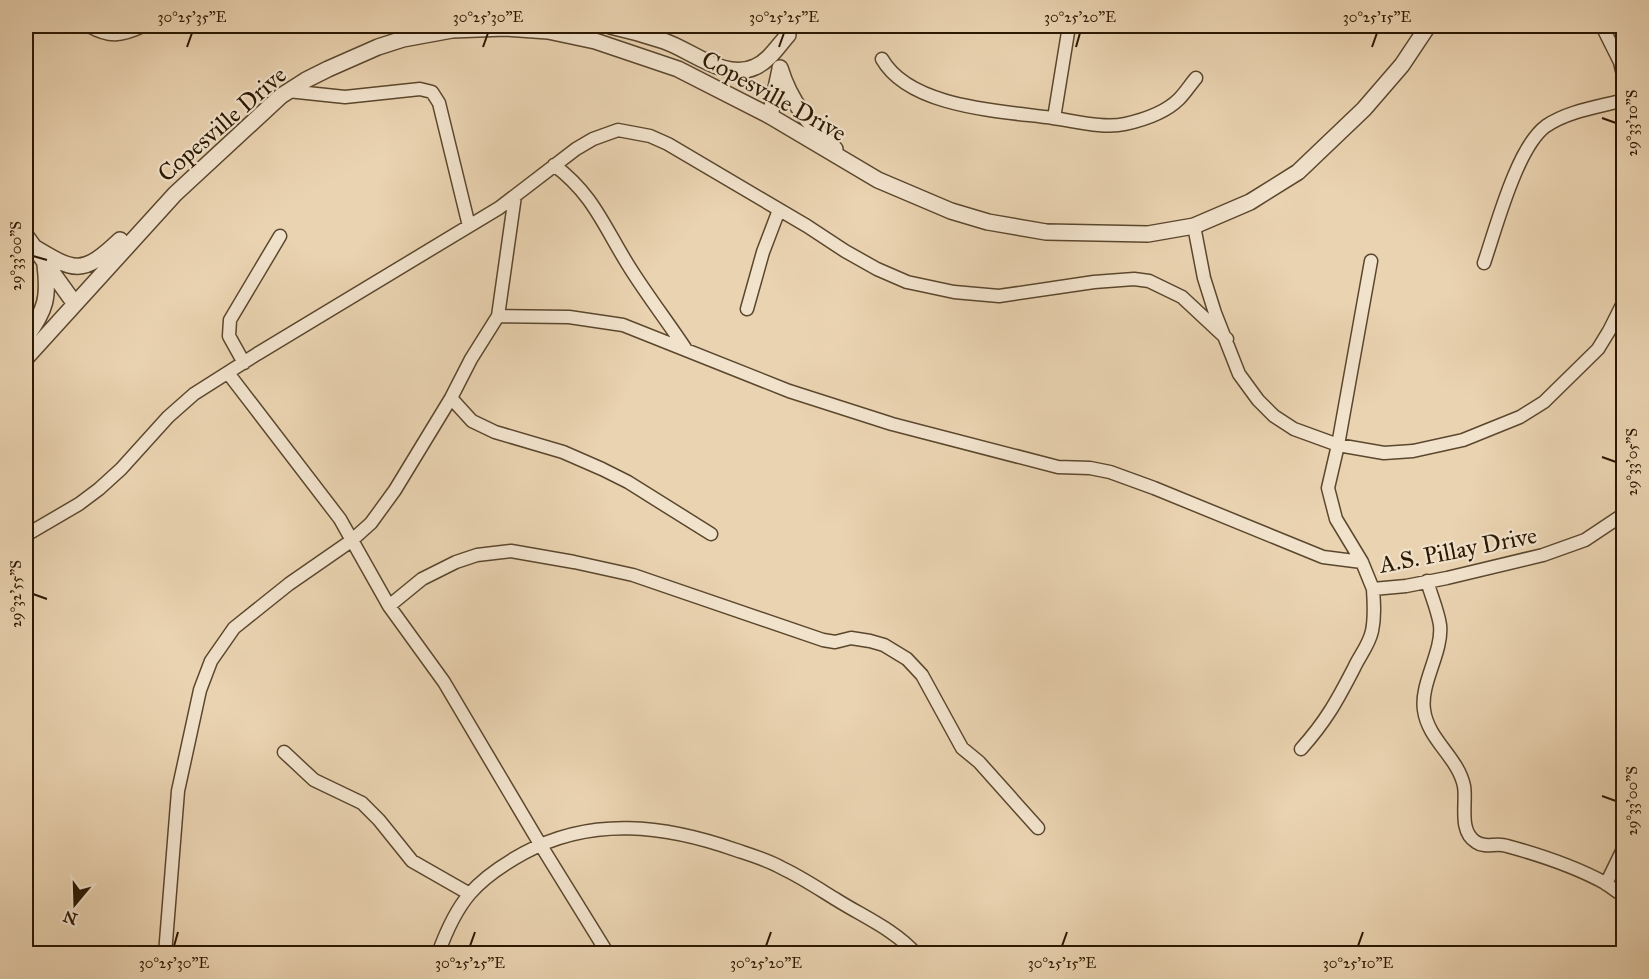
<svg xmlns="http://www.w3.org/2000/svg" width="1649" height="979" font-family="'IM FELL Great Primer',serif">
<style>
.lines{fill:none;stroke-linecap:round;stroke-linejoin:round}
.minor-casing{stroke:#5b472d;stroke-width:15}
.tertiary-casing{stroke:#5b472d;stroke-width:18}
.minor{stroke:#f1e2cc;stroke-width:12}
.tertiary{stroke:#f1e2cc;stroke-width:15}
.ticks{fill:none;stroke:#2b1801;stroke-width:2}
.labels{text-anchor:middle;stroke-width:4.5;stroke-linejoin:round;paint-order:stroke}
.street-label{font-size:24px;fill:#2b1801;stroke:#f1e2cc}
.neatline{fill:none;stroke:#2b1801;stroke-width:2}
.ticks-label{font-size:15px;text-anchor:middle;fill:#2b1801}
</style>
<rect width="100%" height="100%" fill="#ead3b1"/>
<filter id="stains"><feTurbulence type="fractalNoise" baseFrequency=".00333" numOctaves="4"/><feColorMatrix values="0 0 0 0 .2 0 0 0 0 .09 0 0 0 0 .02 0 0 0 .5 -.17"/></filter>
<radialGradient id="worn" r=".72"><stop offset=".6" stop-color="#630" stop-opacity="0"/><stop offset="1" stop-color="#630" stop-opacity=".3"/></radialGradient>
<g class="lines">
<defs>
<path id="minor" d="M89 26C110 38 121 36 143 26
M1602 26 1620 62 1624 79
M882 59C910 108 1002 111 1053 118 1075 121 1104 129 1125 124 1143 120 1166 112 1179 99 1185 93 1190 85 1196 78
M288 91 345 97 420 89 432 92 439 103 469 226
M1054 118 1069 26
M554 165C594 195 604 227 630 268 647 295 667 321 685 348
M1194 226 1204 278 1215 313 1239 374 1258 400 1274 416 1294 429 1338 445 1384 453 1413 451 1463 440 1520 417 1544 402 1598 349 1609 331 1624 301
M1371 261 1338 445 1328 488 1336 519 1362 562 1373 589 1406 586 1447 578 1543 555 1585 540 1624 514
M1484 263C1496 228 1517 147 1546 126 1568 111 1598 107 1624 100
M747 309 763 252 779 210
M498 316 569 317 623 325 789 391 892 424 1058 467 1090 468 1110 472 1154 488 1323 557 1362 562
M244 363 229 336 230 320 280 236
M228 373 340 519 389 606 444 682 540 844 608 954
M451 398 472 421 495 432 563 452 602 469 628 482 711 534
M26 535 79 504 99 489 121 469 168 417 194 394 257 354 499 208 576 149 593 139 618 130 650 136 668 144 807 226 845 251 877 269 907 282 954 292 999 296 1094 282 1134 279 1149 281 1182 297 1227 339
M1427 581C1431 595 1438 611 1440 625 1443 652 1420 683 1424 710 1428 740 1458 757 1464 786 1467 803 1458 831 1476 842 1486 849 1496 842 1507 846 1540 855 1574 866 1605 883 1611 887 1617 892 1624 896
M389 606 422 579 456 562 477 555 511 551 574 562 633 575 823 640 835 642 851 638 870 641 884 645 907 659 922 675 962 748 979 762 1038 828
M1301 749C1326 721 1337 701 1354 668 1360 655 1369 645 1372 631 1375 617 1374 603 1373 589
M284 752 314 780 362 803 379 820 412 861 468 893
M1606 884 1624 847
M165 954 178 791 200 690 211 661 234 628 289 584 351 541 371 523 395 490 451 398 471 359 498 316 515 196
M438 954C457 901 475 880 524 853 592 816 665 825 736 850 751 855 768 860 782 868 801 877 819 889 837 900 864 917 895 930 916 954"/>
<path id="tertiary" d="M610 26C628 30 646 35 664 41 691 50 725 81 755 67 769 61 778 46 788 35
M780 68C791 104 809 123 835 149
M770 116 780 69
M26 236 75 304
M32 246C75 272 82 276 120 240
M26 337C46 310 49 297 45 265
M26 358 175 194 281 96 306 80 328 69 378 47 403 39 452 30 505 28 548 31 595 41 678 69 770 116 878 180 951 211 988 222 1046 232 1148 234 1194 226 1250 202 1298 172 1364 109 1402 65 1428 26"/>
</defs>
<!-- minor casing -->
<use href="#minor" class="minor-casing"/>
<!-- tertiary casing -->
<use href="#tertiary" class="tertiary-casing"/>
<!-- minor -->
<use href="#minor" class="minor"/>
<!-- tertiary -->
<use href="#tertiary" class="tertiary"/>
</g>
<!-- ticks -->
<path class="ticks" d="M187 47 192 33M483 47 488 33M779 47 784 33M1076 47 1080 33M1372 47 1377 33M1602 118 1616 123M33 256 47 260M1602 457 1616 462M33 594 47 599M1602 796 1616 801M174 946 178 932M470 946 475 932M766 946 771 932M1062 946 1067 932M1358 946 1363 932"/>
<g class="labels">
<!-- street labels -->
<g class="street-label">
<text transform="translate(774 96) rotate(29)" y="8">Copesville Drive</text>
<text transform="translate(222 124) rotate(-41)" y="8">Copesville Drive</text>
<text transform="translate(1458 550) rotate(-11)" y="8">A.S. Pillay Drive</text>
</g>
</g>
<!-- margin -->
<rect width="1649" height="979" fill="none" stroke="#ead3b1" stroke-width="66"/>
<!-- north arrow -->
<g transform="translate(75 904) rotate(199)" stroke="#f1e2cc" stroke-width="4.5" paint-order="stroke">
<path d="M0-4.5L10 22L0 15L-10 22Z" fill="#2b1801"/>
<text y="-9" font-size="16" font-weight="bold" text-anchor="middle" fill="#2b1801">N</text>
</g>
<rect x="33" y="33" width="1583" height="913" class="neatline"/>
<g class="ticks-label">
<text x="192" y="22">30°25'35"E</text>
<text x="488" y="22">30°25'30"E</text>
<text x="784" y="22">30°25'25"E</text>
<text x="1080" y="22">30°25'20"E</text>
<text x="1377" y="22">30°25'15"E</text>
<text transform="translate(1632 123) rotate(-90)" y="5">29°33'10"S</text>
<text transform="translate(16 256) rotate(-90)" y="5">29°33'00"S</text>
<text transform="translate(1632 462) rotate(-90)" y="5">29°33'05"S</text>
<text transform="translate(16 594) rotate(-90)" y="5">29°32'55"S</text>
<text transform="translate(1632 801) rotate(-90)" y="5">29°33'00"S</text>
<text x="174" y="968">30°25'30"E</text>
<text x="470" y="968">30°25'25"E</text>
<text x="766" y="968">30°25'20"E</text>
<text x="1062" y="968">30°25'15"E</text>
<text x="1358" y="968">30°25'10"E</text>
</g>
<rect width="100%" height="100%" filter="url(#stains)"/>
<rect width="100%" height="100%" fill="url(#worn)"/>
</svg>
